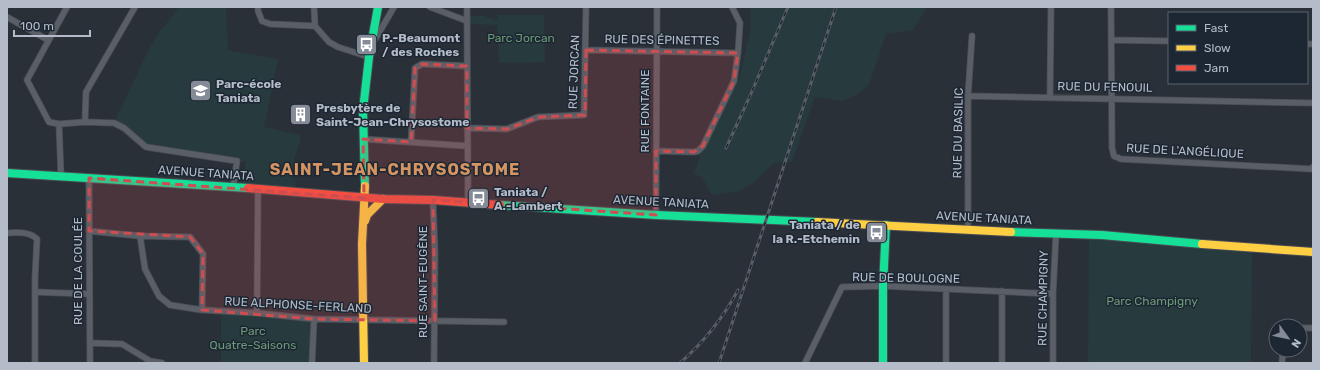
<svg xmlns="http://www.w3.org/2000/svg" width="1320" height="370" font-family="Rubik,sans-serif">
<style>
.green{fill:#273a3e}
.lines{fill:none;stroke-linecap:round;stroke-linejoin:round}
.street-casing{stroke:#484c53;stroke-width:7}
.fast-casing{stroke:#484c53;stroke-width:10}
.slow-casing{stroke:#484c53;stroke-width:10}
.jam-casing{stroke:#484c53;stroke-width:10}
.street{stroke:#5a5e66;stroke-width:5.5}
.fast{stroke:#16e098;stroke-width:8}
.slow{stroke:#ffcf43;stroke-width:8}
.jam{stroke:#f24e42;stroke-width:8}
.rail-casing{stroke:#595d64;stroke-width:3}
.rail{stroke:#1d2633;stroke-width:1.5;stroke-dasharray:4.5;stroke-linecap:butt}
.marked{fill:#ce4d50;fill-opacity:0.2;stroke:#ce4d50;stroke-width:3;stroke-dasharray:8 5;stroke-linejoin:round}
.labels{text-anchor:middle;stroke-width:3;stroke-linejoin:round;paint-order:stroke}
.poi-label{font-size:12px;font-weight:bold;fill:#b4bcc9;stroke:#1d2633;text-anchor:start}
.park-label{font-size:12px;fill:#6b9a76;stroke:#1d2633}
.street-label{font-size:12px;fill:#b4bcc9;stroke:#1d2633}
.district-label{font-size:16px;font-weight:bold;letter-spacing:1px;fill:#d59563;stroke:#1d2633}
</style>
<rect width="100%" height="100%" fill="#2a3038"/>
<!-- green -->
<path class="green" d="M179 7H226L228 50 278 59 264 127 299 135 301 138 295 157 292 178 296 179 295 188 243 184 246 162 146 147 114 123 148 51 158 34Z
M750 7H927L913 30 886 34 869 85 856 95 842 101 815 97 792 162 774 163 753 183 739 191 712 195 702 177 694 174 700 155 740 76 751 27Z
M467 15 484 16 497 21 498 15H544L545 62 499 63 497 25 467 24Z
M1089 234 1252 248 1251 363H1088Z
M221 312 314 319 312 363H221Z"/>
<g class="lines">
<defs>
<path id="street" d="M258 7V11L262 21 270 24 315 26
M314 7 315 26 329 42 338 47 369 57
M430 7 467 21
M467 7 468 203
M1111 7 1112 148 1114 156 1121 159 1311 169 1313 167
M7 17 48 40
M1111 40 1169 41
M373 43 394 7
M1307 44H1313
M586 50 738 53
M968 96 1313 103
M1050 97 1051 7
M85 122 86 92 135 7
M59 124 85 122 114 123 124 128 146 147 237 161 233 187
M467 128 507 129 538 117 584 115 586 7
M363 139 467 146
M411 142 415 68 422 64 467 66
M656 151 694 152 698 151 703 146 734 81 738 53 740 23 732 7
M61 176 59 124 49 122 27 80 67 7
M89 178 90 363
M433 200 435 254 434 363
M656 215 657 7
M968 229V96L972 36
M89 231 140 236 190 237 203 254 202 310
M7 233C16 232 30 231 37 239L35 278V363
M140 236 145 269 159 296 170 305 202 310 257 313 314 319 504 322
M946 289V363
M1002 291V363
M35 292 89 294
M257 313 258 189
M1300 328H1313
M90 343 122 344 150 361 162 363
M312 363 314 319
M805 363 842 287 883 286 1053 294
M1053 363V294L1056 234
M1282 363 1283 350"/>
<path id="fast" d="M7 173 248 188
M365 186 363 110 369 57 378 7
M500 205 656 215 817 222
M1011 232 1102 235 1202 244
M883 363V286L886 225"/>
<path id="slow" d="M365 221 367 215 383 199
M817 222 1011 232
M1202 244 1313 252
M364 363 362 244 365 186"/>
<path id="jam" d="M248 188 383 199 433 200 500 205"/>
</defs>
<!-- street casing -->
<use href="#street" class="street-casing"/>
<!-- fast casing -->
<use href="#fast" class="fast-casing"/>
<!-- slow casing -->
<use href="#slow" class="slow-casing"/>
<!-- jam casing -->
<use href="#jam" class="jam-casing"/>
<!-- street -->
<use href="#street" class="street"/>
<!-- fast -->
<use href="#fast" class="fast"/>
<!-- slow -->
<use href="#slow" class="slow"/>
<!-- jam -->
<use href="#jam" class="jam"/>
<defs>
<path id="rail" d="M726 148 750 96 788 7
M680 363C704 342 723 318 738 290
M719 363 836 7"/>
</defs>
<!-- rail casing -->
<use href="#rail" class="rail-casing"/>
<!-- rail -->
<use href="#rail" class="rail"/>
</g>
<!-- marked area -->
<path class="marked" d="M586 50 738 53 734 81 703 146 694 152 656 151V215L433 200 435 321 314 319 202 310 203 254 190 237 89 231V178L364 198 363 139 411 142 415 68 422 64 467 66V128L507 129 538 117 585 115Z"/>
<!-- icons -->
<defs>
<symbol id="bus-square" viewBox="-11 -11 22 22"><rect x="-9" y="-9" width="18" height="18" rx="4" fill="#848b96" stroke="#1d2633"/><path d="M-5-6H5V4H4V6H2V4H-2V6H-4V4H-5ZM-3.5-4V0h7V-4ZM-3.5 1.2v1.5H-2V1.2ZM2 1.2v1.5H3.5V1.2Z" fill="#fff"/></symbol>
<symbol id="school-square" viewBox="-11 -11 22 22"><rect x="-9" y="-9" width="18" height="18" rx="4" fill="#848b96" stroke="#1d2633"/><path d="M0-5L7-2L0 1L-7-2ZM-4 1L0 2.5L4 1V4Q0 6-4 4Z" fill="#fff"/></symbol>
<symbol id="building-square" viewBox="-11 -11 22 22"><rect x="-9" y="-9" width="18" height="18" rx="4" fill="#848b96" stroke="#1d2633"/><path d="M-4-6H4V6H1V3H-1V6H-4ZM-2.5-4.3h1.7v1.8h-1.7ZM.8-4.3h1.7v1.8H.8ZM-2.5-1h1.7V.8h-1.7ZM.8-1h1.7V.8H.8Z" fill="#fff"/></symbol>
</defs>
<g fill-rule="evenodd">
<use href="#bus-square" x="354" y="32" width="25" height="25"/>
<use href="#school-square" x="188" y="78" width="25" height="25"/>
<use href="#building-square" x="288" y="102" width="25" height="25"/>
<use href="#bus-square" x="466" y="186" width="25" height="25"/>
<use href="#bus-square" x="864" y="220" width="25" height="25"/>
</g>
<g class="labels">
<!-- poi labels -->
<g class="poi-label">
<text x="382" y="42">P.-Beaumont<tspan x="382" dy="14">/ des Roches</tspan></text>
<text x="216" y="88">Parc-école<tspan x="216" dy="14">Taniata</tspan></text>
<text x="316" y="112">Presbytère de<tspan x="316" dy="14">Saint-Jean-Chrysostome</tspan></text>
<text x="494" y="196">Taniata /<tspan x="494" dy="14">A.-Lambert</tspan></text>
<text x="860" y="229" text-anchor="end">Taniata / de<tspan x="860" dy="14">la R.-Etchemin</tspan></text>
</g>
<!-- park labels -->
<g class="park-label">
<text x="521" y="42">Parc Jorcan</text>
<text x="1152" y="305">Parc Champigny</text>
<text x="253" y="335">Parc<tspan x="253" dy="14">Quatre-Saisons</tspan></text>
</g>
<!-- street labels -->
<g class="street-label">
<text transform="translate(662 40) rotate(1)" y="4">RUE DES ÉPINETTES</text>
<text transform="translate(574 72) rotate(-88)" y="4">RUE JORCAN</text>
<text transform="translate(1105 87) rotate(1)" y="4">RUE DU FENOUIL</text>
<text transform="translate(645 111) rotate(-90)" y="4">RUE FONTAINE</text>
<text transform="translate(958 133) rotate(-89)" y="4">RUE DU BASILIC</text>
<text transform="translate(1185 151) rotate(3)" y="4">RUE DE L'ANGÉLIQUE</text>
<text transform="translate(206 173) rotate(4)" y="4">AVENUE TANIATA</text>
<text transform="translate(661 202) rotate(3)" y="4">AVENUE TANIATA</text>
<text transform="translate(984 218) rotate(3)" y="4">AVENUE TANIATA</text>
<text transform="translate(78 271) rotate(-90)" y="4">RUE DE LA COULÉE</text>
<text transform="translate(906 278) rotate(1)" y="4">RUE DE BOULOGNE</text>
<text transform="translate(423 282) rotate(-90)" y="4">RUE SAINT-EUGÈNE</text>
<text transform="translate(1043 298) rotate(-89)" y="4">RUE CHAMPIGNY</text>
<text transform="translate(298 305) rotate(3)" y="4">RUE ALPHONSE-FERLAND</text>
</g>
<!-- district labels -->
<g class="district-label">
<text x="395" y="175">SAINT-JEAN-CHRYSOSTOME</text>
</g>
</g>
<!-- border -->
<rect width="1320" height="370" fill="none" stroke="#b4bcc9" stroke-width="16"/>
<!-- legend -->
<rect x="1168" y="12" width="140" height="72" fill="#1d2633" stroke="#59626f"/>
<rect x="1176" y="25" width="20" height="6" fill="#16e098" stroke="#59626f"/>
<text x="1204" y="32" font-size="12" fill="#b4bcc9">Fast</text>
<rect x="1176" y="45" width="20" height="6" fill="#ffcf43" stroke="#59626f"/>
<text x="1204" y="52" font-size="12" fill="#b4bcc9">Slow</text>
<rect x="1176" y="65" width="20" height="6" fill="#f24e42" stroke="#59626f"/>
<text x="1204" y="72" font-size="12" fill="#b4bcc9">Jam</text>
<!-- north arrow -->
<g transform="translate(1288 338) rotate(123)"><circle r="19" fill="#1d2633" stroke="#59626f"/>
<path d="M0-3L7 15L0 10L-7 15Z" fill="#848b96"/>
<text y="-6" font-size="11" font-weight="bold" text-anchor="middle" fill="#b4bcc9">N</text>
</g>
<!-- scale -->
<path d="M14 30v6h76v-6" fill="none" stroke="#b4bcc9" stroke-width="2"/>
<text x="20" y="30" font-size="12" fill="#b4bcc9" stroke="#1d2633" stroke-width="3" paint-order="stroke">100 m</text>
</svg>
